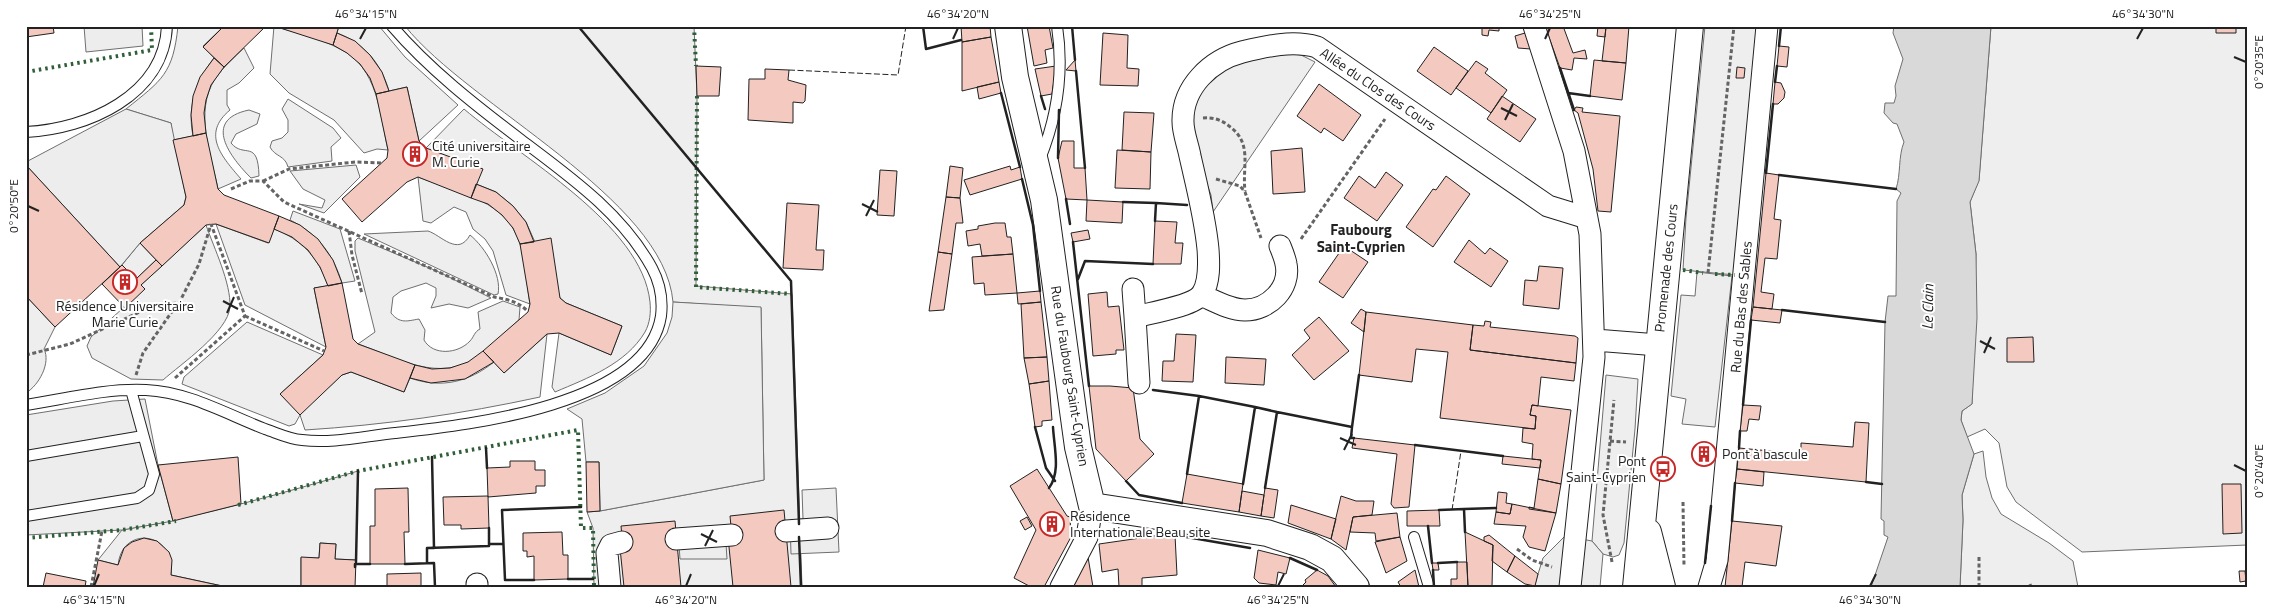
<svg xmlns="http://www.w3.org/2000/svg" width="2273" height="613" font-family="'Titillium Web',sans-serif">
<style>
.green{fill:#eee;stroke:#6f6f6f}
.parking{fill:#ededed;stroke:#6f6f6f}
.water{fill:#d9d9d9;stroke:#6f6f6f}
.building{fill:#f3c9c0;stroke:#222}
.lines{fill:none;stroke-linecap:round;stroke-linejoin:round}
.service-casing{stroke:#222;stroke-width:12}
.minor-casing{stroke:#222;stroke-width:23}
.tertiary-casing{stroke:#222;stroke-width:28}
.path{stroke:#646464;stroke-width:3;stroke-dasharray:4 2.5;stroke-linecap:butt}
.service{stroke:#fff;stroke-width:10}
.minor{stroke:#fff;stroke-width:21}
.tertiary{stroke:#fff;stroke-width:26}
.hedge{stroke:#2f5e38;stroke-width:4;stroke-dasharray:2.5 4;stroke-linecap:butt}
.fence{stroke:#222;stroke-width:1;stroke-dasharray:6 2.5;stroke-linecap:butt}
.wall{stroke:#222;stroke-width:2.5}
.ticks{fill:none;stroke:#222;stroke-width:2}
.labels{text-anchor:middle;stroke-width:4;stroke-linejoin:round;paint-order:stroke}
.street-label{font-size:14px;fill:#222;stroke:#fff}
.poi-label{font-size:14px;fill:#222;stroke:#fff;text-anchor:start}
.neighbourhood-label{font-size:15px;font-weight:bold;fill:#222;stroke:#fff}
.water-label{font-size:15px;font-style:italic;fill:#222;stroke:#fff}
.neatline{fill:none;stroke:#222;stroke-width:2}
.ticks-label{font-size:12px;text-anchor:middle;fill:#222}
</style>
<rect width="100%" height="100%" fill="#fff"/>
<!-- green -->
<path class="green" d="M178 26H224L203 46 214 58C196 81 187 106 193 136L173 140 171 123 126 109C162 80 173 74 178 26Z
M274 26C296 33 320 38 340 49 378 67 380 115 388 150L377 149 364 153 334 120 289 93 270 74Z
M339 26H379L405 57 458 105 419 141 407 87 389 91C381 63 364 43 337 33Z
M405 26H694L697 96 696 286 792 294 802 587H594L593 528 587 512 600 511 764 480 761 308 673 302C664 198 469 106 405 26Z
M1705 26H1759L1735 275 1683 270 1686 218Z
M1991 26H2247V545L2082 552 2016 502 2007 487 1999 443 1985 429 1967 437 1961 420 1962 411 1972 404 1976 254 1970 202 1979 180Z
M244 48 254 68 239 83 227 90V105L230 110C201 134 222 157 241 179L218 189C211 154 194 112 215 79 223 67 234 58 244 48Z
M1285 53 1301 55 1315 62 1213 212 1211 195 1201 168 1188 116 1207 80 1235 64Z
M288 99 333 128 341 138 331 147 332 161 288 167C285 155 275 157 270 147L272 141 282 138 288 132V120L282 109Z
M464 109C520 157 642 224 650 302 651 312 650 323 645 332 626 364 588 378 555 392L552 387 559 333 611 355 622 326 566 303 560 298 526 222 513 206 496 192 476 184 426 148Z
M249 110 260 114 257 124 236 134 231 143C244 159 258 138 259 176L251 178C231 158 201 120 249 110Z
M356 165 360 177 324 213 299 204 322 208 325 200 303 189 290 171Z
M418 177C452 190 501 199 517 236 526 256 526 282 530 304L506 295 493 251 485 239 473 229 466 212 454 207 431 223 423 221Z
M293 211 340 229 355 281 342 283C333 254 318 234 290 220Z
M216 224 268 243 274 229C301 239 319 258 328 286L314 288 326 347 245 305Z
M206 225C214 248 231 283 230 307 228 332 181 364 163 380L131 379 92 358 87 346 91 337 144 289 141 285Z
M428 231C441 235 458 257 470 235 485 247 502 275 498 294L494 295 364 234Z
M358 238 439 272 491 298 468 308 449 304 431 308 436 296V288L426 283 401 291 393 297 391 313C400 324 407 321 419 319L425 330 424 340C433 356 458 354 470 341 474 337 474 332 480 329L478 312 503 301 520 307 519 320C503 333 487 353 469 362 432 380 393 356 358 344L375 332 355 251V241Z
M140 243 156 260 136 279 122 265Z
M26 296 55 327 44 349C51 363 39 385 26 393Z
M247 322 323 355 280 394 300 414 342 375 351 372 404 392 410 378C441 389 469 382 494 362L504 373 547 334 540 397C462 414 384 425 305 430L300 415 295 424 289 426 182 384 184 377Z
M1606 375 1638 379 1635 429 1624 543 1619 555 1613 557 1603 554 1592 541Z
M1983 451 1986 477 1992 498 2001 514 2049 543 2073 561 2078 587H1960L1963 520 1962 495 1974 454Z
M358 471 356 560 335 559 336 544 320 543 319 558H301V587H227L171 575C177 532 122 524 118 565L98 560 122 530C203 516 280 494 358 471Z"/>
<!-- parking -->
<path class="parking" d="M84 26H142L143 46 86 52Z
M126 109 171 123 186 197 184 205 140 243 120 267 26 165V162Z
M1697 272 1732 276 1715 427 1682 424 1686 399 1671 396 1681 295 1695 296Z
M673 302 761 307 764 480 600 511 599 462H586L582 419 567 409 605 393 644 366 667 333 672 317Z
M145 399 158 465 173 521 122 530 26 535V415L113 401Z
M836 488 839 552 791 554 790 520 803 519 802 490Z
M725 529 727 559H680L678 531Z
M1565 536 1592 541 1603 554 1600 587H1534L1543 558Z"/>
<!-- water -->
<path class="water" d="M1894 26H1991L1979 181 1970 202 1976 254 1977 318 1972 404 1962 411 1961 420 1974 454 1962 495 1963 520 1960 587H1871L1888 537 1884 535V521L1881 519 1885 322 1888 296H1896L1897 201 1901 193 1896 189C1901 174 1898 157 1904 142L1897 124 1893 123 1884 113 1885 103H1894L1896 96 1895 86 1903 59 1893 33Z"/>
<!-- building -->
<path class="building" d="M26 26H53L54 33 26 37Z
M224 26H339L333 45 274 26 265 27 224 67 203 47Z
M961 26H990L991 37 962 42Z
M1027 26H1049L1053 48 1045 50 1047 63 1034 66Z
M1482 26H1499V31L1489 30 1488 36 1482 35Z
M1545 26H1563L1573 53 1585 50 1587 59 1574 58 1572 70 1560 68Z
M1598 26H1629L1626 63 1602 61 1606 27Z
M1598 26 1606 27 1605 37 1597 36Z
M2216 26H2236V33H2216Z
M337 33 355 41 370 55 382 72 389 91 376 94 370 78 360 64 347 53 333 45Z
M1103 33 1128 35 1127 68 1139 69 1138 86 1100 85Z
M1525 33 1531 49 1518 48 1515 36Z
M991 37 999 82 962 91V42Z
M1779 46 1789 47 1787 67 1777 66Z
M1434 47 1468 71 1451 95 1417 71Z
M214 58 224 67 211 85 206 100 204 113 206 133 193 136 191 115 193 96 200 77Z
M1075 60 1076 71 1066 70Z
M1594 60 1626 63 1622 100 1590 96Z
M1476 61 1488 69 1485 73 1507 90 1491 113 1456 88Z
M696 66 721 67 719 96H697Z
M1056 66 1052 94 1041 96 1035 69Z
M1737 67 1745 68 1744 78H1736Z
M765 69 789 70 788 80 806 85 805 101 803 103 793 102V123L748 120 749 79H765Z
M999 82 1001 93 979 99 977 87Z
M1775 82 1781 83 1785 92 1784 98 1778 104H1773Z
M1319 84 1361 115 1343 141 1324 128 1321 133 1297 116Z
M407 87 419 141 426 148 483 169 471 198 418 177 407 182 362 222 342 199 387 158 388 150 376 94Z
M1502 96 1536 119 1520 142 1487 119Z
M1576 107 1583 108 1582 112 1620 116 1611 212 1598 211 1593 169 1578 113 1574 110Z
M1124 112 1154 113 1151 152 1122 150Z
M206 133 218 189 224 195 279 216 269 243 216 224 206 225 162 266 140 243 184 205 186 197 173 140Z
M1062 141H1074V168H1085L1087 200 1066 199 1058 158Z
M1302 148 1305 192 1273 194 1271 151Z
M1117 150 1151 152 1150 189 1115 188Z
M26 165 120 267 55 327 26 296Z
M950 166 963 168 960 198 946 197Z
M1010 166 1011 170 1020 167 1022 179 970 195 964 180Z
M880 170 897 171 894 216 877 215Z
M1386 172 1403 185 1377 221 1344 198 1359 176 1375 188Z
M1766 173 1779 175 1774 219 1781 220 1777 259 1765 258 1761 292 1774 294 1772 309 1753 307Z
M1446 176 1470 194 1433 247 1406 227 1433 189 1436 190Z
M476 184 496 192 513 206 526 222 534 242 520 244 513 228 502 215 488 204 471 198Z
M946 197 960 198 963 223H956L952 254 938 252Z
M1087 200 1123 202 1122 223 1086 221Z
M787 203 819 205 816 250H824L823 270 783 268Z
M279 216 300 225 318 239 333 260 342 283 328 286 320 267 308 250 292 237 274 229Z
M1155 221 1177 222 1175 243H1183L1181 264H1153Z
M995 223H1005L1007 237H1011L1013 254 982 256 980 244 968 246 966 231 978 229V226Z
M1088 230 1090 239 1073 242 1071 233Z
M551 238 560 298 566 303 622 326 611 355 559 333 547 334 504 373 483 351 528 312 530 304 520 244Z
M1469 240 1485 254 1490 248 1508 261 1491 287 1454 262Z
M1344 246 1368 262 1343 298 1319 282Z
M938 252 952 254 944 310 929 311Z
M1013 254 1017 293 985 295 984 283 974 284 972 257Z
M156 260 162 266 141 285 145 289 125 308 102 284 122 265 136 279Z
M1539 266 1563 268 1559 309 1523 305 1525 280 1537 281Z
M342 283 353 339 358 344 415 365 404 392 351 372 342 375 300 415 280 394 323 355 326 347 314 288Z
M1040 291 1041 302 1018 304 1017 293Z
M1107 292 1108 307 1119 306 1124 350H1116V354L1093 356 1088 294Z
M1041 302 1047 357 1024 358 1021 304Z
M1753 307 1782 310 1780 323 1751 320Z
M1361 309 1366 312 1364 332 1351 323Z
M1366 312 1473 325 1470 350 1576 363 1574 381 1541 377 1538 406 1532 405 1530 415 1536 416 1535 429 1440 418 1448 352 1416 349 1412 382 1359 375Z
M1319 317 1349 351 1314 380 1292 355 1310 338 1304 330Z
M1485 321 1491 322 1490 327 1575 336 1578 338 1576 363 1470 350 1473 325 1484 326Z
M1176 334 1196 335 1193 382 1162 381 1163 361H1174Z
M2033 337 2034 362H2007V338Z
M483 351 494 362 465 379 431 383 410 378 415 365 432 369 450 368 468 362Z
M1047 357 1049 381 1029 384 1024 358Z
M1226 357 1266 359 1264 385 1225 383Z
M1049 381 1052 420 1042 421V426L1035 427 1029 384Z
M1089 386H1110L1133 388 1140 439 1154 454 1126 481 1096 449Z
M1532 405 1571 410 1561 484 1538 479 1541 460 1532 459 1533 444 1522 442 1523 428 1535 429 1536 416 1530 415Z
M1743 405 1761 406 1759 420 1749 419 1747 431H1740Z
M1855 422 1869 423 1866 482 1737 469 1739 448 1801 454V443L1853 447Z
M1354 438 1415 445 1409 507 1394 508 1391 504 1397 454 1352 448Z
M1699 444 1711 445 1709 464 1697 463Z
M1503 456 1541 460 1540 468 1502 464Z
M238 457 241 504 173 521 158 465Z
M510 461H535V470H545V486H536V493L488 497 487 468 510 467Z
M586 462H599L600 511 587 512Z
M1037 469 1067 516 1070 517 1071 537 1044 587H1031L1014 578 1036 530 1010 486Z
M1737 469 1764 472 1763 486 1735 483Z
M1187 474 1243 484 1239 512 1182 503Z
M1538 479 1561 484 1556 513 1529 509V507L1534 508Z
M2222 484H2241L2242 533 2223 534Z
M408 488 409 532H404L405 564H370V526H375V489Z
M1265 488 1278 490 1274 518 1261 516Z
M1242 491 1264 495 1261 516 1239 512Z
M1498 492 1507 493 1506 503 1512 504 1510 514 1496 512Z
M488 496 489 528 461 529V525H444L443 497Z
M1341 496 1356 501H1374L1372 515 1353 517 1346 550 1331 539Z
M1512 504 1556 513 1545 551 1529 547 1523 537 1526 526 1494 524 1496 512 1510 514Z
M1291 505 1336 519 1331 539 1288 523Z
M784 510 791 587H733L728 537H732L730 516Z
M1439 510 1440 526H1407V511Z
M1397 513 1400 537 1376 541 1375 533 1350 532 1353 517Z
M1027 517 1032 526 1025 530 1020 521Z
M675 521 681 587H624L620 548H623L621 526Z
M1732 521 1782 526 1776 566 1745 562 1742 587H1725Z
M562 532 563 555H568V579L534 580V556L527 557V551H523V533Z
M1465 532 1493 545 1492 587H1468Z
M1161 535H1175L1177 575 1142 578V587H1119L1118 569 1102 572 1099 544Z
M1489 535 1515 556 1507 572 1492 561 1493 545 1484 541V537Z
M1400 537 1407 561 1386 573 1375 542Z
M144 538 157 541 169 552 172 560 171 575 227 587H93L98 560 118 565 124 548 132 542Z
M320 543 336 544 335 559 356 560 355 587H301V557L319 558Z
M1258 550 1290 558 1286 574 1278 572 1276 585 1259 583 1254 578Z
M1515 556 1538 574 1535 586 1525 584 1507 572Z
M1088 557 1093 587H1073Z
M1457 562H1467L1468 587H1451V579H1457Z
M1432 563H1438L1439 570H1433Z
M1317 570 1328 576 1336 587H1304L1303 585 1306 582 1305 580Z
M1415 570 1419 587H1401L1398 582Z
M2239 571H2245L2246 581 2240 582Z
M46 573 86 581 85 587H43Z
M421 573V587H387V574Z"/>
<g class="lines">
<defs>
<path id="service" d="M26 132C87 129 164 96 167 26
M1040 159C1057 117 1064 72 1057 26
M26 405C65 399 106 388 146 390 189 392 226 414 265 429 277 433 289 439 302 440 332 444 365 436 395 433 467 425 647 406 661 316 663 299 660 283 652 268 622 213 569 176 520 139 475 105 429 69 392 26
M26 456 143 436
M26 516 137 498 149 490 154 474 131 390
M1414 537 1429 587"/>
<path id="minor" d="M1534 26 1574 151 1590 234 1594 357 1570 587
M1133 289 1135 317
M1201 295C1215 301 1230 310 1245 310 1269 310 1291 288 1286 264 1285 258 1282 251 1280 246
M1595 340 1658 345
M1139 383 1135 317C1150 313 1194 306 1202 294 1210 282 1209 263 1208 249 1205 217 1197 187 1190 156 1188 145 1183 133 1183 122 1182 87 1211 60 1242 52 1267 46 1293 40 1317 47L1548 206 1587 218
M786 531 828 528
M676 539 732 535
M477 584V587
M610 587 607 553 611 545 622 542
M1061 587 1087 537 1092 506
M1709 587 1717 560 1767 26"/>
<path id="tertiary" d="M1008 26 1015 77 1044 200 1078 447 1092 506 1267 533 1310 547 1332 559 1356 587
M1648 532 1662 587
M1636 587 1690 26"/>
</defs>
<!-- service casing -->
<use href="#service" class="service-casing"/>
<!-- minor casing -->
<use href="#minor" class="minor-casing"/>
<!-- tertiary casing -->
<use href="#tertiary" class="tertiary-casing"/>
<!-- path -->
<path class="path" d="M1203 118C1213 117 1222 120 1229 126 1253 143 1242 166 1245 191
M1216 179 1240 186 1245 192 1261 238
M263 181 289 169 355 162 382 163
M231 189 250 181H263L284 202 494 297C506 299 520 302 528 312
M349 231 352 255 362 294
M1301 239 1385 119
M1708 273 1734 26
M245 316 324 351
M26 355 70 344 155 305 179 303 199 264 211 224
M136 375 143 353 178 303
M175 378 245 316 211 224
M1610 441 1626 442
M1683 502 1684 567
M1517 549 1532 560 1552 567
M1612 562 1603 515 1614 400
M2030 584 2031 587
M91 587 102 531
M1979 587V557"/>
<!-- service -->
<use href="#service" class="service"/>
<!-- minor -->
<use href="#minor" class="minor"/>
<!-- tertiary -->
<use href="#tertiary" class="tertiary"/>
<!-- hedge -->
<path class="hedge" d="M694 26 696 66
M26 72 152 50 151 26
M697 96 696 287 792 294
M1683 270 1703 273
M1715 274 1735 275
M238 505 358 471 578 430 581 528H593L594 587
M26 538 122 530 176 521"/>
<!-- fence -->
<path class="fence" d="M789 70 898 75 906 26
M1452 510 1461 451"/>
<!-- wall -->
<path class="wall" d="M578 26 791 281 799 524
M923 26 926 49 961 40
M1072 26 1075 60
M1779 46 1781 26
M1560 68 1574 110
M1076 71 1085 168
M1775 82 1777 66
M1001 93 1020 167
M1568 93 1590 96
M1041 96 1045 109
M1058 158 1059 110
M1766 173 1773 104
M1779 175 1896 189
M1022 179 1033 225 1040 291
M1066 199 1070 224
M1123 202 1156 203 1155 221
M1156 203 1187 205
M1073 242 1089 386
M1078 279 1085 261 1153 264
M1782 310 1885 322
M1153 390 1199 396 1187 474
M1199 396 1255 407 1243 484
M1743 405 1751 320
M1255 407 1277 412 1265 488
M1277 412 1352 427 1351 438H1354
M1035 427 1046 468 1055 481
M1352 427 1359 375
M1415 445 1503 456
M486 448 487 468
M1739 448 1740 431
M432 457 434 548
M1126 481 1139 495 1182 503
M1866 482 1882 484
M1049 488C1061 472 1054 447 1053 427
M1464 509 1496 508
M1439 510 1464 509 1465 532
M1732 521 1735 483
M1428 526 1432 563
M1175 535 1250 548
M799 537 801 587
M489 544H503
M1290 558 1317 570
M356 562 358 471
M427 563V548L489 546V528
M1438 563 1457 562
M1705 563 1711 506
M405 564 434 563 435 587
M355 567V564H370
M1433 570 1434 587
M568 579H593
M534 580H505L502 510 581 507"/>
</g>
<!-- ticks -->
<path class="ticks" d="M360 39 366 28M953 39 958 28M1545 39 1550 28M2137 39 2143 28M2234 57 2246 62M1501 108 1517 116M1505 120 1513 104M862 204 878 212M28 206 39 211M866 216 874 200M223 301 238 309M227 313 234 297M1980 341 1995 349M1984 353 1991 337M1340 438 1356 445M1344 450 1352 434M2234 465 2246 471M701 534 717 542M705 546 713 530M94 586 99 574M686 586 691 574M1278 586 1284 574M1870 586 1876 574"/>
<!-- icons -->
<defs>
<symbol id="building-ring" viewBox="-11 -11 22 22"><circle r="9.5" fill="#fff" stroke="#c62828" stroke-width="1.5"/><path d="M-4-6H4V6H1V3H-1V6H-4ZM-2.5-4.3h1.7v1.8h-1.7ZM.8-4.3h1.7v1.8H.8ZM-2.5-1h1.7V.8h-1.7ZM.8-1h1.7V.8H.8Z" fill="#c62828"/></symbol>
<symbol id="bus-ring" viewBox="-11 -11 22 22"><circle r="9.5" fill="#fff" stroke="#c62828" stroke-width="1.5"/><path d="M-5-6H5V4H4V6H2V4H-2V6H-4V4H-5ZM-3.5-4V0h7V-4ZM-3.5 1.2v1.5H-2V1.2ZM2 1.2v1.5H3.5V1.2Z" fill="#c62828"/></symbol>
</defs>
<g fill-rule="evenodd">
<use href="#building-ring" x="401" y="140" width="28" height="28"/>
<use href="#building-ring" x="111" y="268" width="28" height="28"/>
<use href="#building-ring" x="1690" y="440" width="28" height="28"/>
<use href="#bus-ring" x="1649" y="455" width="28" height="28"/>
<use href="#building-ring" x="1038" y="510" width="28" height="28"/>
</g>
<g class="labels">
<!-- street labels -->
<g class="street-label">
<text transform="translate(1378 89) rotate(34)" y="5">Allée du Clos des Cours</text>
<text transform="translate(1666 268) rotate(-84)" y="5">Promenade des Cours</text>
<text transform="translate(1741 307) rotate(-85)" y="5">Rue du Bas des Sables</text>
<text transform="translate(1070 376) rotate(81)" y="5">Rue du Faubourg Saint-Cyprien</text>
</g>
<!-- poi labels -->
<g class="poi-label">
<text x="432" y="151">Cité universitaire<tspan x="432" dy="16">M. Curie</tspan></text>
<text x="125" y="311" text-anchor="middle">Résidence Universitaire<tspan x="125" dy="16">Marie Curie</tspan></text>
<text x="1722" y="459">Pont à bascule</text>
<text x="1646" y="466" text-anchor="end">Pont<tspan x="1646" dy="16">Saint-Cyprien</tspan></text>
<text x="1070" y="521">Résidence<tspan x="1070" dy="16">Internationale Beau site</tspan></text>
</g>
<!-- neighbourhood labels -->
<g class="neighbourhood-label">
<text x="1361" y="235">Faubourg<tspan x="1361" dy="17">Saint-Cyprien</tspan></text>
</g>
<!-- water labels -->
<g class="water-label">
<text transform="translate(1928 307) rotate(-89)" y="5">Le Clain</text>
</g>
</g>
<!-- border -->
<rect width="2273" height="613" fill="none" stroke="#ffffff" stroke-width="55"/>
<rect x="28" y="28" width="2218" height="558" class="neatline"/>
<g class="ticks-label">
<text x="366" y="18">46°34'15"N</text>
<text x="958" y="18">46°34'20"N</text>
<text x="1550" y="18">46°34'25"N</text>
<text x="2143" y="18">46°34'30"N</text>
<text transform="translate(2259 62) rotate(-90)" y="4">0°20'35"E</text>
<text transform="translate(14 206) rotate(-90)" y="4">0°20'50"E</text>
<text transform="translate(2259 471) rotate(-90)" y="4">0°20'40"E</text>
<text x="94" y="604">46°34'15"N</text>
<text x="686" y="604">46°34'20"N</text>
<text x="1278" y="604">46°34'25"N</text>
<text x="1870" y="604">46°34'30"N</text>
</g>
</svg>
